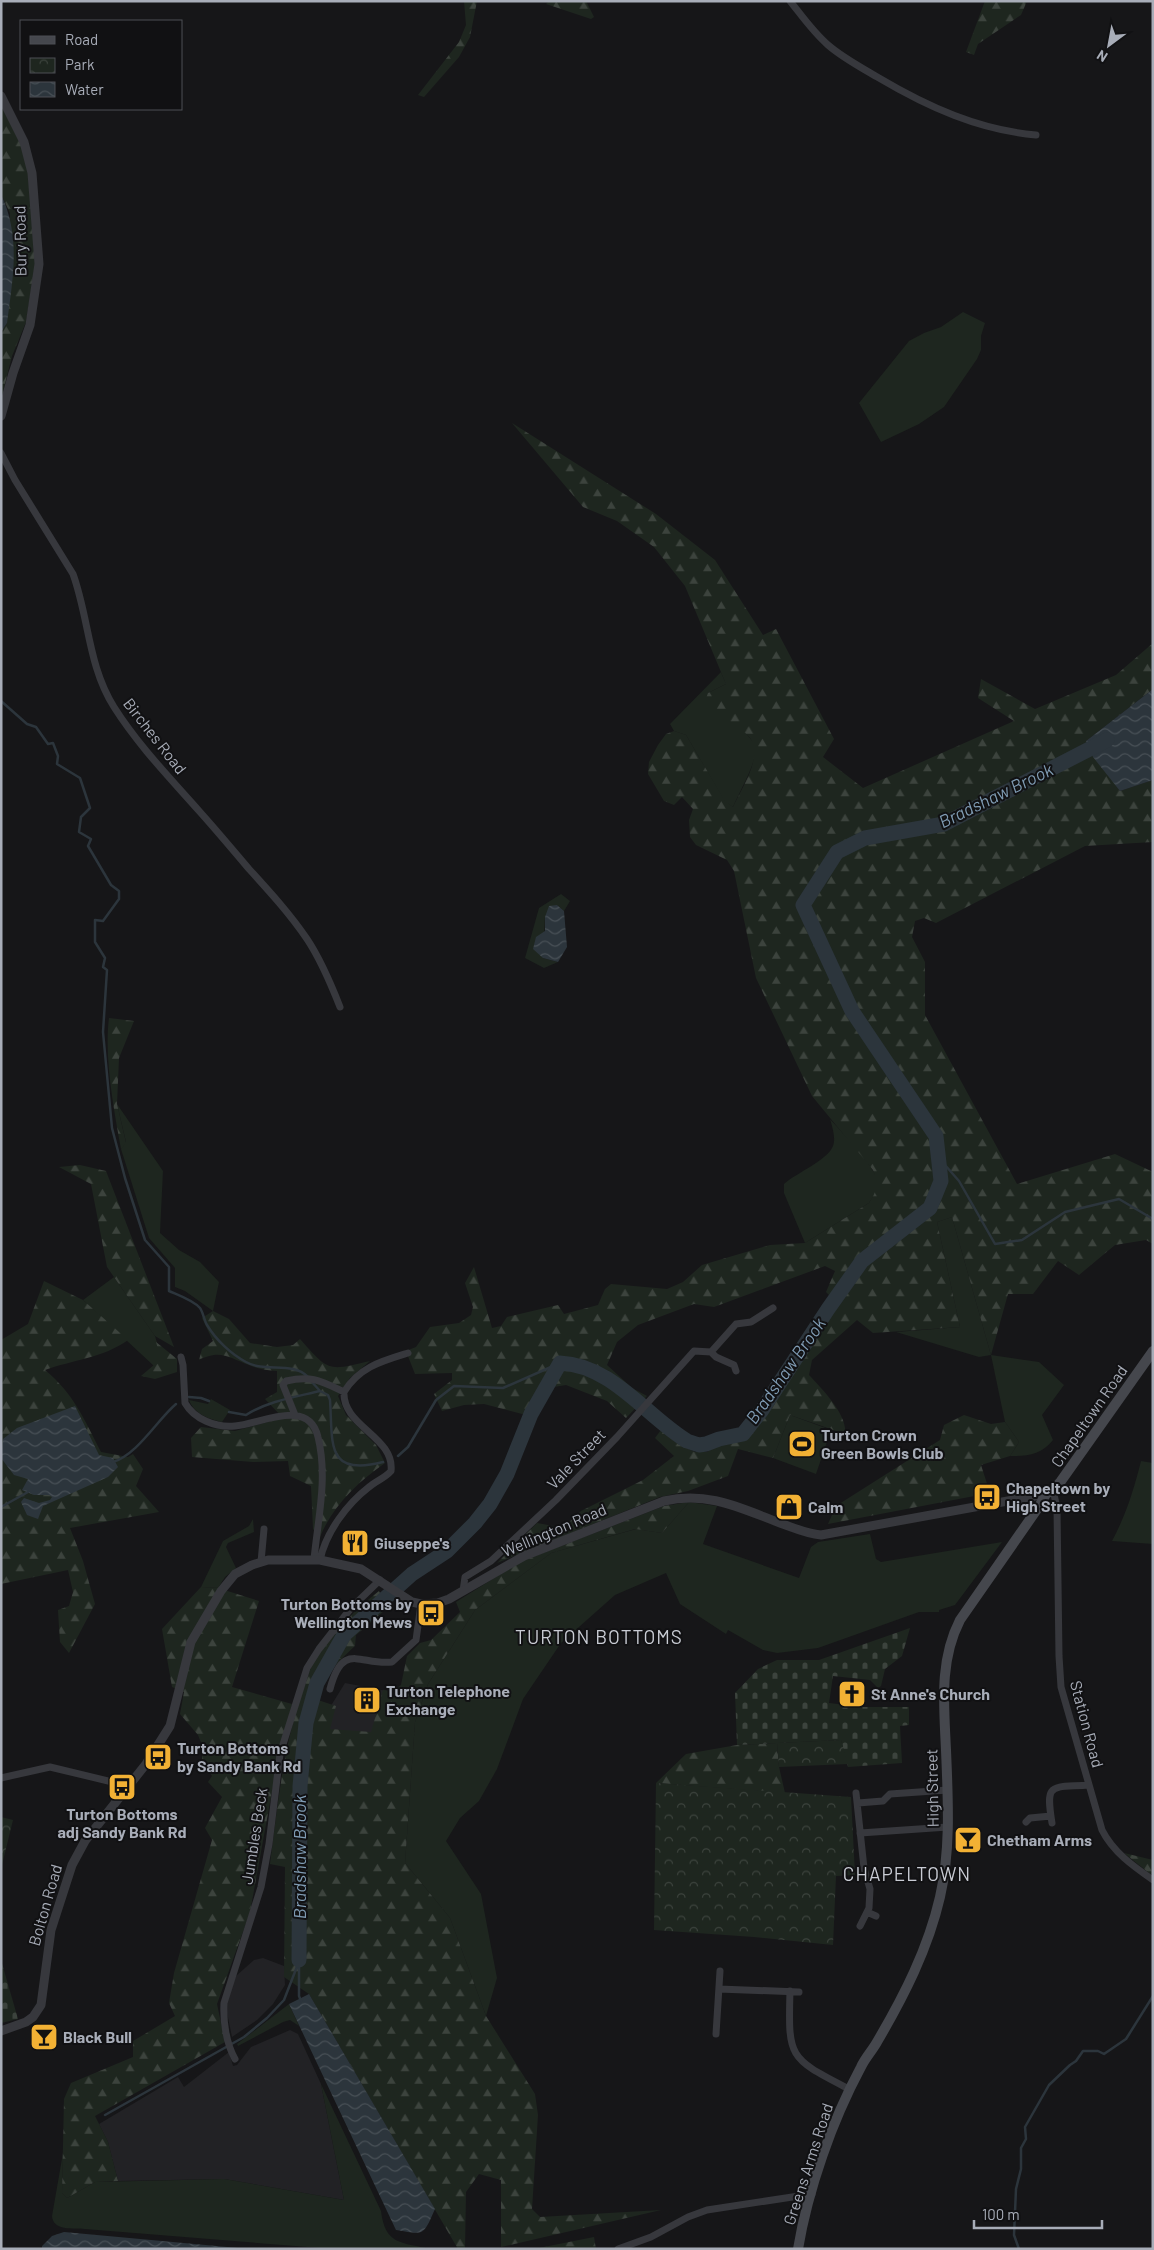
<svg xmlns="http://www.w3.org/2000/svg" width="1154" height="2250" font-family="Barlow,sans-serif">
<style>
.built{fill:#222225}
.grass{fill:#1e261f}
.forest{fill:url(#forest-firs)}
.cemetery{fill:url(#cemetery-stones)}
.park{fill:url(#park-crowns)}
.water{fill:url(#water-waves)}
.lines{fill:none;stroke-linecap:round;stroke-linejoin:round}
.stream{stroke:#2c353c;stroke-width:2.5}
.river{stroke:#2c353c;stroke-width:15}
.minor{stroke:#37383d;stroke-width:7}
.tertiary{stroke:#37383d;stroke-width:9}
.secondary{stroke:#45474d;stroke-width:10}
.labels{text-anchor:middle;stroke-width:4;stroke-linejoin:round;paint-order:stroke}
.street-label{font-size:16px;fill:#a8adb8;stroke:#111113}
.poi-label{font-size:16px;font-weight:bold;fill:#a8adb8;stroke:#111113;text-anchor:start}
.water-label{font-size:18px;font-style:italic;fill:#7f9bb3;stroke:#111113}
.quarter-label{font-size:19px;letter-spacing:1px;fill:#c9ccd4;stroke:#111113}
</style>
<defs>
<pattern id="forest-firs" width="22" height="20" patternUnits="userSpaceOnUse" patternTransform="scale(1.25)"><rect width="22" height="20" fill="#1e261f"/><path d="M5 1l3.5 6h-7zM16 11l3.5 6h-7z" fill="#3c433d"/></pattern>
<pattern id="cemetery-stones" width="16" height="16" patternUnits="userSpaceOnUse" patternTransform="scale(1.25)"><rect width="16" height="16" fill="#1e261f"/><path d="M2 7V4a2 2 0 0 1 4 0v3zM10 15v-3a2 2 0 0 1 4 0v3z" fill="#3c433d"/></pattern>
<pattern id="park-crowns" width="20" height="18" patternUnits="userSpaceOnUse" patternTransform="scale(1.25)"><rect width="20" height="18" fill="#1e261f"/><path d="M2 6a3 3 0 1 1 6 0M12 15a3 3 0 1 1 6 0" fill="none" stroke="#3c433d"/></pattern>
<pattern id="water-waves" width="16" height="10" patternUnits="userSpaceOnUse" patternTransform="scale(1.25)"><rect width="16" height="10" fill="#2c353c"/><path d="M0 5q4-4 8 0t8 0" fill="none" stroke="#485056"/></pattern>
</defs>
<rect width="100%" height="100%" fill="#161618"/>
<!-- built -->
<path class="built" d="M345 1683 392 1692 380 1743 316 1730Z
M263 1958 284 1966 285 1985 273 2004 257 2020 232 2037 225 2003 236 1976 254 1960Z
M290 2030 298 2034 321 2084 344 2200 224 2179 118 2181 108 2142 99 2124 178 2077 184 2087 229 2052 233 2066 237 2065 251 2047Z"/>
<!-- grass -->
<path class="grass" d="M963 312 985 323 981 336V350L977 359 944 407 919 424 881 442 859 403 909 341 924 333 941 327Z
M721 672 726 684 708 693C716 702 753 739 755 745 759 760 739 792 733 807L725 802 686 735 674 731 670 724Z
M561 894 570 901 564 911 557 905 545 917 543 958 558 962 544 968 525 958 539 908Z
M117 1104 163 1171 160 1233 179 1250 200 1262 219 1282 213 1311 185 1291 175 1287V1268L149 1238 121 1149 126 1142Z
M830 1119C840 1130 877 1169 878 1182 879 1190 873 1197 869 1203L805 1243 784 1193V1184C796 1173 828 1160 833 1146 836 1138 832 1126 830 1119Z
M952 1217 991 1355 1039 1362 1064 1385 1042 1415 1053 1440C1041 1455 1028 1456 1010 1456L1019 1442 1005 1422 991 1355 979 1357 896 1332 960 1327 937 1222Z
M114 1277 155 1336 162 1359 154 1366 83 1300Z
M211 1399 230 1410 222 1422C209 1419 194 1414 189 1400L208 1404Z
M790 1415 831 1430 816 1474 773 1458Z
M1141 1461 1153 1463V1544L1112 1541C1126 1515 1134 1489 1141 1461Z
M689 1502 717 1506 703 1544 799 1578 811 1547 818 1542 870 1534 876 1559 881 1562 1002 1542 955 1605 939 1610V1612H919L818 1648 777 1653 763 1650 728 1630 726 1634 680 1604 666 1573 615 1595 561 1643 523 1699 497 1769 479 1801 460 1818 446 1841 481 1894 497 1978 486 2016 450 1918 405 1863 415 1722 428 1684 475 1610 551 1553 636 1529 662 1533Z
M253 1519 254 1532 228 1543 226 1547 236 1568 225 1577 218 1588 201 1587 223 1541 249 1526Z
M289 2004 299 2026 290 2020 283 2022 238 2046 237 2044Z
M321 2084 381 2211C385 2245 401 2242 430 2249H333L85 2229C73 2228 53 2231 52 2216L63 2153 62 2193 67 2198 95 2182 224 2179 344 2200Z"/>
<!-- forest -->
<path class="forest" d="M464 1H477L470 37 459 57 424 97 418 95 459 42 466 25Z
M549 1H586L594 17 591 19 546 4Z
M985 1H1027L1021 15 978 44 974 55 966 52Z
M1 102 20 140 28 173 35 264 26 322 12 356 1 400V332L7 323 10 213 1 194Z
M512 423 656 514 715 560 763 635 776 629 834 739 823 757 863 788 1014 721 978 698 981 679 1035 709 1116 675 1153 643V689L1086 741 1120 791 1153 780V842L1085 846 936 923 924 918 915 921 912 937 925 962V1015L1017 1184 1115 1154 1153 1172V1244L1146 1240 1115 1245 1079 1275 1058 1261 1033 1294H1008L991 1355 952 1217 937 1222 960 1327 873 1333 857 1320 812 1360 809 1375C822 1389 848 1415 845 1434L790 1415 773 1458 738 1449 728 1476 688 1491 660 1497 497 1563 537 1523 559 1527 568 1523 581 1511 643 1480 674 1456 655 1438 661 1430 678 1444 695 1452H707L724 1442 745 1438 769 1408 837 1303 826 1292 835 1271 825 1266 714 1307 694 1304 638 1325 617 1342 607 1365 632 1388 647 1396 626 1418 607 1401 566 1385 541 1389 526 1415 484 1404 464 1405 442 1411 434 1394 452 1380V1373L415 1374 406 1351 416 1347 430 1327 459 1323 471 1315 473 1307 465 1283 474 1267 492 1328 501 1326 507 1317 558 1305 564 1314 598 1305 605 1289 611 1284 667 1289 683 1282 702 1265 770 1245 805 1243 869 1203C877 1191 879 1184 873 1170L812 1096 756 978 734 871 727 860 696 845 690 837 689 820 693 809 682 797 674 805 664 801 648 774 649 762 658 745 666 734 674 731 686 735 725 801 733 807C743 785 770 747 742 731L732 736 703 707 708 693 726 684 685 586 654 547 617 521 583 507Z
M109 1018 134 1021 119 1058 117 1104 126 1143 121 1149C114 1110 104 1058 109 1018Z
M80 1165 106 1171 174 1347 155 1336 107 1267 91 1184 59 1167Z
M44 1281 83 1300 128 1340C103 1358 72 1360 45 1370 74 1394 84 1419 101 1452L128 1457 133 1454 143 1469 136 1486 159 1512 70 1528 83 1561 95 1604 69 1653 60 1642 58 1610 69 1606 73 1592 68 1570 1 1584V1340L28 1324Z
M213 1311 229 1319 250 1343 277 1347 293 1345 300 1339C329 1372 328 1371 370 1361L350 1378 338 1396 346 1415 376 1445 385 1463C358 1482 333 1505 320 1537L313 1529 311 1486 290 1476 288 1461 253 1462 192 1457 191 1438 201 1427 235 1431 283 1418 265 1399 277 1392V1371C267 1370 258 1369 249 1365 229 1358 221 1349 199 1360L202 1349 213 1341 202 1318Z
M156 1342 177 1359V1372L155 1379 141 1376 161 1359Z
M964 1415 991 1424 1005 1422 1019 1442 1010 1456 981 1465 990 1493 828 1524 836 1506 940 1440 944 1425Z
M689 1502 662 1533 635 1529 551 1553 475 1610 428 1684 415 1722 405 1863 450 1918 486 2016 535 2094 538 2115 532 2209 540 2217 661 2210 501 2247V2180L479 2174 466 2192 465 2249H458L309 1994 284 1977 285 1867 270 1864C278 1804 283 1745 304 1688 308 1675 312 1662 321 1650 337 1628 357 1608 379 1591L391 1605 356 1635 355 1646C333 1666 329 1672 318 1700L336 1706 330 1729 371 1732 383 1690 393 1691 401 1685 407 1656 420 1643 431 1640 460 1612 456 1602 520 1562 664 1506Z
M201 1587 218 1588 259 1601 232 1687 292 1704 279 1753 250 1912 217 2004 225 2042 95 2116 108 2142 118 2181 95 2182 67 2198 62 2193 64 2099 71 2083 133 2057V2041L175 2016 169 2003 174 1973 212 1840 205 1828 222 1797 208 1782 212 1776 202 1761V1745L198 1735 180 1714 184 1692 172 1687 162 1629Z
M777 1743 779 1767 785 1793 656 1783 686 1754 737 1745Z
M1124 1853 1153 1860V1875L1149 1873Z
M594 2237 596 2249H534Z"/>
<!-- cemetery -->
<path class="cemetery" d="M910 1628 902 1656 885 1669 881 1686 878 1688 870 1680 833 1676 829 1703 862 1707H909V1725L900 1726 902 1763 848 1767 841 1740 737 1745 735 1693 758 1669 777 1660H819Z
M1 1960 18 2019 1 2023Z"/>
<!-- park -->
<path class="park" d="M841 1740 848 1764 779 1767 777 1743Z
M656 1783 851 1797 855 1875 836 1876 833 1945 754 1937 654 1930Z
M1 1817 13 1820 1 1869Z"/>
<!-- water -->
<path class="water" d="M1 194C21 237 13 277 7 323L1 332Z
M1153 689V780L1120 791 1093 757 1086 741Z
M557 905 564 911 567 947 558 962 543 958 533 949 536 937 545 931V917L549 906Z
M75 1406 99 1455 113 1458 118 1467 108 1477 43 1506 38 1519 27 1515 21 1502 24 1498 39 1503 50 1500 52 1497 49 1495H34L22 1490 28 1479 14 1475 1 1458 3 1439 17 1428Z
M309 1994 435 2209C423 2236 425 2235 396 2230L289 2004Z
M64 2232 249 2249H42V2246L52 2236Z"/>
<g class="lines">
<!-- stream -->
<path class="stream" d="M1 701 27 724 36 727 48 744 53 743 58 756 57 764 80 778 90 808 81 817 79 832 91 839 88 846 111 885 119 891V899L103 921 95 920V942L105 958 103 967 107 970 103 1032 112 1128 125 1178 145 1240 169 1267V1291C178 1295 193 1300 200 1308 203 1312 204 1320 207 1325 216 1340 231 1354 246 1362 266 1373 292 1361 308 1377
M938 1157 959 1181 995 1244 1022 1240 1065 1212 1119 1199 1153 1219
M311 1381 320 1391
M189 1397 201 1398 209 1401
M229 1412 246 1415C268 1401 295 1397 320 1391L328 1395 330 1400C333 1443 325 1477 383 1462
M398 1456 408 1447 436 1400 454 1386 503 1388 560 1363
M113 1462C138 1454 157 1420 176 1404
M1 1507 28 1492
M299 1960V1996L301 2001
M105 2115 244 2037 267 2018 284 2000 298 1964
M1019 2249 1014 2235 1016 2189 1021 2169V2148L1026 2139 1025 2127 1049 2085 1070 2065 1076 2061 1083 2051H1098L1104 2054 1126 2039 1153 1996"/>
<!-- river -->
<path class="river" d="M299 1960 300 1786 306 1723 317 1683 344 1635 412 1574 447 1551 475 1523 490 1504 507 1474 531 1414 560 1363C612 1365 646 1416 687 1441L699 1445 706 1444 719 1439 743 1434 762 1410 828 1309 862 1261 930 1208 941 1181 936 1136 852 1011 803 905 837 852 865 838 944 824 1107 740"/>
<!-- minor -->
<path class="minor" d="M790 1C802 16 813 32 828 45 843 58 862 68 879 78 928 107 979 130 1036 135
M1 453 15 480 73 574C89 618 88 666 114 707 138 745 170 778 200 812 217 831 233 850 249 869 270 892 290 914 307 939 321 960 331 984 340 1007
M711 1352 736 1324 751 1322 773 1308
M711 1352 716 1357 734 1365 736 1371
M181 1357 183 1365 185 1403C194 1419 216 1428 235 1426 260 1424 309 1397 318 1437 328 1477 318 1519 314 1559
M295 1415 283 1385 286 1381C312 1375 321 1381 344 1392
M1053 1490 1057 1508 1059 1656 1061 1687 1102 1830C1113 1852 1133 1866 1153 1880
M320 1560C326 1532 347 1504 369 1487 376 1481 385 1478 391 1471 395 1437 342 1426 344 1392 359 1367 382 1361 408 1353
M261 1562 264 1529
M463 1591 465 1577 491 1561 556 1500 617 1437 694 1351 711 1352
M330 1689C343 1640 361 1666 392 1662L416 1640 421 1604
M1 1778 50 1767 129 1786
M856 1793 864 1868 870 1889 869 1908 860 1926
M858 1803 883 1801 890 1794 948 1790
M1026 1822 1030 1818 1051 1816
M1052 1823C1045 1781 1051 1788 1089 1785
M860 1833 948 1827
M867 1912 876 1916
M719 1989 799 1992
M790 1991C788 2059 789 2058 849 2089
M716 2034 720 1971
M235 2059C226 2043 223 2021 224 2003L261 1887 269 1844 280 1754 307 1668 319 1649 351 1608 380 1580
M618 2249 651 2237 688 2217 707 2210 812 2194"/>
<!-- tertiary -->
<path class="tertiary" d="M1 96 24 142 32 173 39 264 30 325 13 373 1 416
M1 2031 26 2022 33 2017 41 2005 51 1930 72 1865 85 1841 146 1764 170 1726 191 1642 221 1591 235 1574 252 1565 268 1560H320L361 1569 412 1602 421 1604 438 1603 449 1599 524 1556 664 1501C708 1491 740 1508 780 1523 794 1528 807 1534 821 1535L1046 1494"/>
<!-- secondary -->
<path class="secondary" d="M798 2249C808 2189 832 2121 861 2067 865 2058 872 2051 877 2042 904 1996 928 1949 940 1897 951 1849 948 1799 946 1750 944 1705 939 1661 960 1620L1040 1505 1046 1494 1053 1490 1061 1481 1153 1351"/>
</g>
<!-- icons -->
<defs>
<symbol id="stadium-square" viewBox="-11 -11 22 22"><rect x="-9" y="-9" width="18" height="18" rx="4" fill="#f2b134" stroke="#111113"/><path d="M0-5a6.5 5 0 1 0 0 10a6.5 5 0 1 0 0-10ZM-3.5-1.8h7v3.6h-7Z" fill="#111"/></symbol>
<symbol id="bus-square" viewBox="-11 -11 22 22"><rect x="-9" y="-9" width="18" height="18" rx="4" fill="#f2b134" stroke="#111113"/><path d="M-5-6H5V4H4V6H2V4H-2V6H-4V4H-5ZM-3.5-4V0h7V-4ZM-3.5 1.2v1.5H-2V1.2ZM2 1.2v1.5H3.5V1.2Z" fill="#111"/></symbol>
<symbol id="shop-square" viewBox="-11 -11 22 22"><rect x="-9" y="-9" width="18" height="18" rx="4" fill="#f2b134" stroke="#111113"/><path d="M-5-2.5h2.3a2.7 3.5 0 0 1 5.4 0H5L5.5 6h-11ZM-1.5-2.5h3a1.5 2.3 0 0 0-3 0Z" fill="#111"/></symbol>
<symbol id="restaurant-square" viewBox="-11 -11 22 22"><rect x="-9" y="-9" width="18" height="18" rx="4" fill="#f2b134" stroke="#111113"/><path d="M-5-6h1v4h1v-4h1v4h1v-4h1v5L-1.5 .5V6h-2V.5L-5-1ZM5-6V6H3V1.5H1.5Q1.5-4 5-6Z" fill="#111"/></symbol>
<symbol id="church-square" viewBox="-11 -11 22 22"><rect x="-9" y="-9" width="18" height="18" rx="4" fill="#f2b134" stroke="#111113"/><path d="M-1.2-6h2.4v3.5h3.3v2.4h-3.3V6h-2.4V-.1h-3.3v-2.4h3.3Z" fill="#111"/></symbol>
<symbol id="building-square" viewBox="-11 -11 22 22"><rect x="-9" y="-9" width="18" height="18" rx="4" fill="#f2b134" stroke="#111113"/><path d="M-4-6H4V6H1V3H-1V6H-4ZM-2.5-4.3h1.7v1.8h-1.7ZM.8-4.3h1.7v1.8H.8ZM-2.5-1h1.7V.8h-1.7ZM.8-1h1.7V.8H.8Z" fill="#111"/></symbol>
<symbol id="bar-square" viewBox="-11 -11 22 22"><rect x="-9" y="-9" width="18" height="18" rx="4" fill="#f2b134" stroke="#111113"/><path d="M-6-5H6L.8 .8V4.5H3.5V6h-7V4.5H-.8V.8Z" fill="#111"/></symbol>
</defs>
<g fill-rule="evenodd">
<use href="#stadium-square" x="786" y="1428" width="32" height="32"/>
<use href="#bus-square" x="971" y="1481" width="32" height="32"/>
<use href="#shop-square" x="773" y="1491" width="32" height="32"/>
<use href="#restaurant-square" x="339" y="1527" width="32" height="32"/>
<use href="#bus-square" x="415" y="1597" width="32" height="32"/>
<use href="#church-square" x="836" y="1678" width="32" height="32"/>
<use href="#building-square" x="351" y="1684" width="32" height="32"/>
<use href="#bus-square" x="142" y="1741" width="32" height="32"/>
<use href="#bus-square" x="106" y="1771" width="32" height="32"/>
<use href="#bar-square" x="952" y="1824" width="32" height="32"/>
<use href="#bar-square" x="28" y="2021" width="32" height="32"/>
</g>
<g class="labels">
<!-- street labels -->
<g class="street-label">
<text transform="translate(20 241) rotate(-91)" y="6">Bury Road</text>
<text transform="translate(155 736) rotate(52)" y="6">Birches Road</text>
<text transform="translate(1089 1416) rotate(-55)" y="6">Chapeltown Road</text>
<text transform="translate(576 1459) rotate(-46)" y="6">Vale Street</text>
<text transform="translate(554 1530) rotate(-23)" y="6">Wellington Road</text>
<text transform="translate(1087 1724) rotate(75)" y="6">Station Road</text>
<text transform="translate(932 1788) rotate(-91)" y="6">High Street</text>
<text transform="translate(254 1836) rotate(-81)" y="6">Jumbles Beck</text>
<text transform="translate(45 1905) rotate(-74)" y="6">Bolton Road</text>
<text transform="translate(808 2164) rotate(-72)" y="6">Greens Arms Road</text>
</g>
<!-- poi labels -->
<g class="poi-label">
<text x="821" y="1441">Turton Crown<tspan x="821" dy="18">Green Bowls Club</tspan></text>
<text x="1006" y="1494">Chapeltown by<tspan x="1006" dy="18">High Street</tspan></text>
<text x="808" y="1513">Calm</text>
<text x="374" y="1549">Giuseppe's</text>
<text x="412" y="1610" text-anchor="end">Turton Bottoms by<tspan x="412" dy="18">Wellington Mews</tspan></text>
<text x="386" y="1697">Turton Telephone<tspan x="386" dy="18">Exchange</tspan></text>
<text x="871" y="1700">St Anne's Church</text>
<text x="177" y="1754">Turton Bottoms<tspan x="177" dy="18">by Sandy Bank Rd</tspan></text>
<text x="122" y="1820" text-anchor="middle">Turton Bottoms<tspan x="122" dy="18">adj Sandy Bank Rd</tspan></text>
<text x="987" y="1846">Chetham Arms</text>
<text x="63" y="2043">Black Bull</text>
</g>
<!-- water labels -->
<g class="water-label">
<text transform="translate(996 796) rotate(-26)" y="6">Bradshaw Brook</text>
<text transform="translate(786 1371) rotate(-55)" y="6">Bradshaw Brook</text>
<text transform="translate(300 1857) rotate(-90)" y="6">Bradshaw Brook</text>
</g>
<!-- quarter labels -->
<g class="quarter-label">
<text x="599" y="1644">TURTON BOTTOMS</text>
<text x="907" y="1881">CHAPELTOWN</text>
</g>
</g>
<!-- border -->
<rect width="1154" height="2250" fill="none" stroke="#a8adb8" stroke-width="5"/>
<!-- legend -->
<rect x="20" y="20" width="162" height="90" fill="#111113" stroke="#4d4f55"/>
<rect x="30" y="36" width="25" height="8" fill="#45474d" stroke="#4d4f55"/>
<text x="65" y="45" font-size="15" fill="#a8adb8">Road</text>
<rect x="30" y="58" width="25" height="15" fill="url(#park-crowns)" stroke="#4d4f55"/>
<text x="65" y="70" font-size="15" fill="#a8adb8">Park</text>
<rect x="30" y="82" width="25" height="15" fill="url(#water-waves)" stroke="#4d4f55"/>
<text x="65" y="95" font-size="15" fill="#a8adb8">Water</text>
<!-- north arrow -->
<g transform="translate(1109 45) rotate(212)" stroke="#111113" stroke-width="4" paint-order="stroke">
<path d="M0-4L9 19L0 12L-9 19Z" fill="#a8adb8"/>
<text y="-8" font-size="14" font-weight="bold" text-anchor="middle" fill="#a8adb8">N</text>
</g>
<!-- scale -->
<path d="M974 2220v8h128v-8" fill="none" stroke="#a8adb8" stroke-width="2.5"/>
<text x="982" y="2220" font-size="15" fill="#a8adb8" stroke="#111113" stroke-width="4" paint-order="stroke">100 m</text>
</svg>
